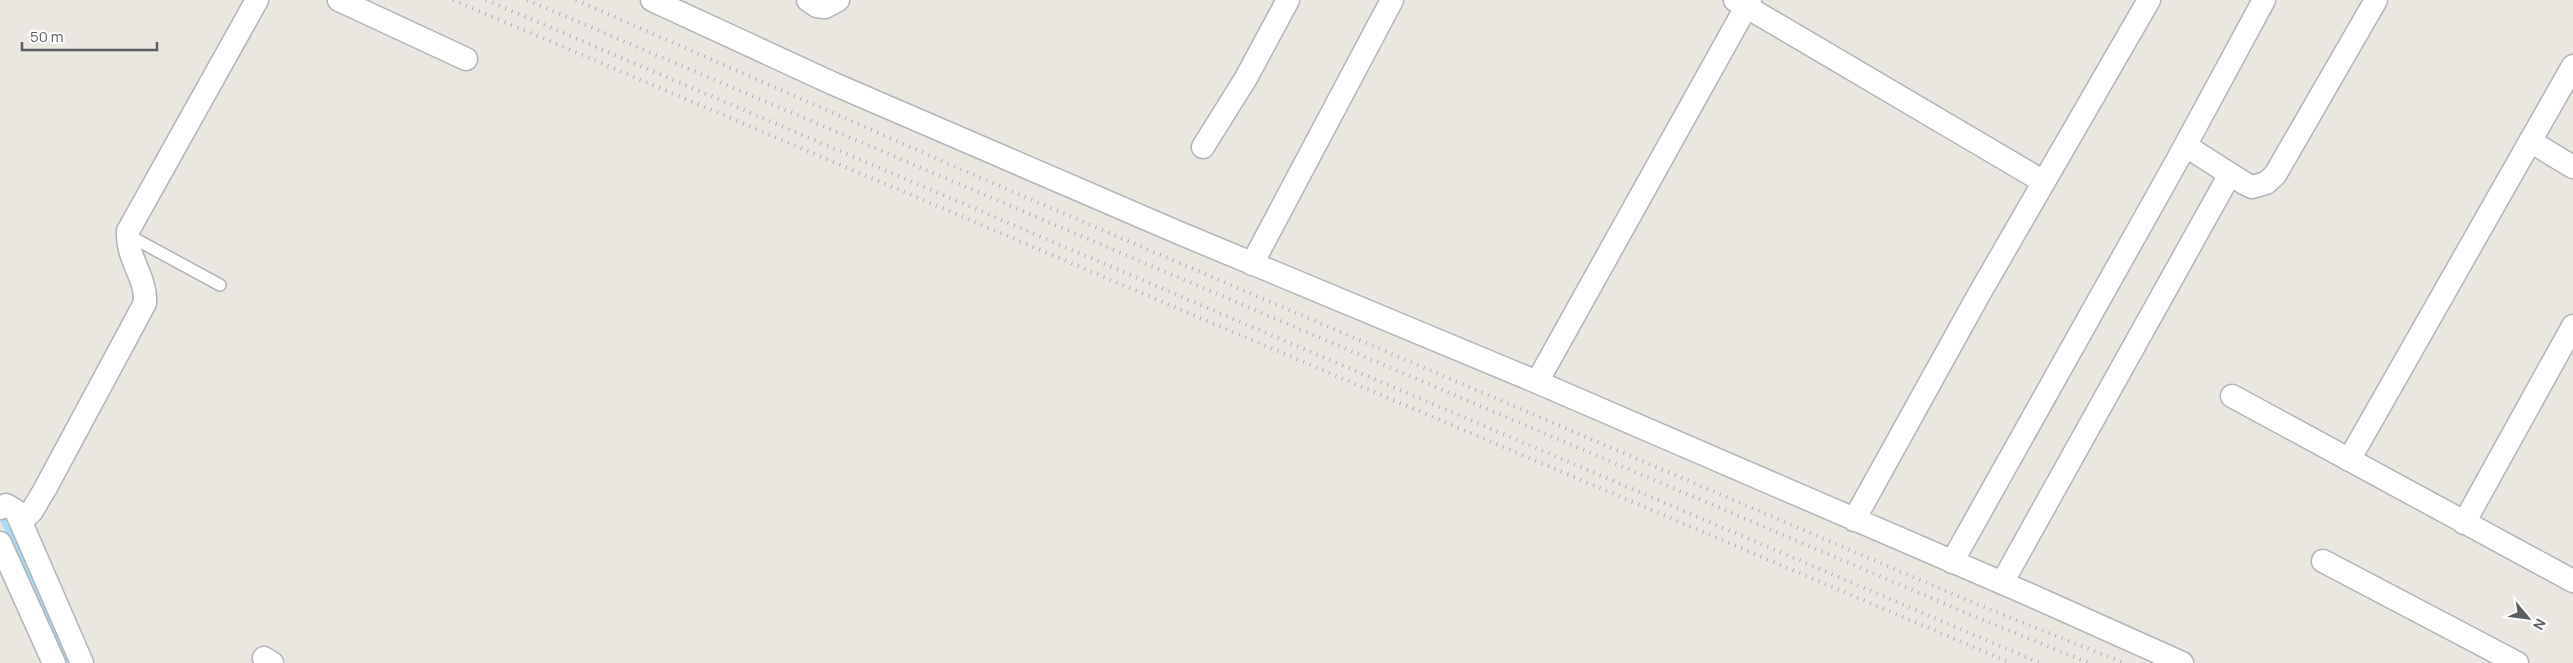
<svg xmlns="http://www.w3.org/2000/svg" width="2573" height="663" font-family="Manrope,sans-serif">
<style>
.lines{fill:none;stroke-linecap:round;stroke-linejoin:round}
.stream{stroke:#a4ddf6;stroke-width:5.5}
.lane-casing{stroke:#b0b3b7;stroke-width:14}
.street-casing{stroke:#b0b3b7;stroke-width:25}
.lane{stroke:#fff;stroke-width:11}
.street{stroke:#fff;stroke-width:22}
.rail{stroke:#aeafaf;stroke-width:4;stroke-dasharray:1 6;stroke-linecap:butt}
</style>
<rect width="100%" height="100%" fill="#eae7e0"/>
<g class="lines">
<!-- stream -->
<path class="stream" d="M0 514 70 663"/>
<defs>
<path id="lane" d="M128 235 220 285"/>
<path id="street" d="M339 0 466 59
M652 0 834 84 1177 232 1537 382 2028 594 2182 663
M808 0 817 6 825 7 838 0
M1735 0 2044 182
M2530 141 2573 167
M2186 146 2244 183 2252 187 2266 183 2275 175 2376 0
M1203 147 1246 78 1288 0
M1252 264 1392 0
M1537 382 1750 0
M2232 396 2573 581
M2349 460 2573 66
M0 508 6 505 16 511 82 663
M1854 520 1978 296 2149 0
M21 522 32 511 45 489 145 303C147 278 126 258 128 231L257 0
M2464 523 2573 326
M0 543 54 663
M2323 561 2517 663
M1952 562 2178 159 2264 0
M2002 583 2230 174
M264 658 272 663"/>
</defs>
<!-- lane casing -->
<use href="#lane" class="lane-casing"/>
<!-- street casing -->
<use href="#street" class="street-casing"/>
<!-- lane -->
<use href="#lane" class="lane"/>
<!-- street -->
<use href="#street" class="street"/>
<!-- rail -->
<path class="rail" d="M453 0 2011 663
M486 0 2040 663
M527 0 1971 615 2089 663
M576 0 990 182 1974 603 2124 663"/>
</g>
<!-- north arrow -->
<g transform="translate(2528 618) rotate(119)" stroke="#ffffff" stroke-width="4" paint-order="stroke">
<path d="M0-4L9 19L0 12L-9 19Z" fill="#595d5f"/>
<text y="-8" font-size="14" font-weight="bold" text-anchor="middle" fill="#595d5f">N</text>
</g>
<!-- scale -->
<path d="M22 42v8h135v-8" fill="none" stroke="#595d5f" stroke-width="2.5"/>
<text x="30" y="42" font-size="15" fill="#595d5f" stroke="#ffffff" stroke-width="4" paint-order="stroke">50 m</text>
</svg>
